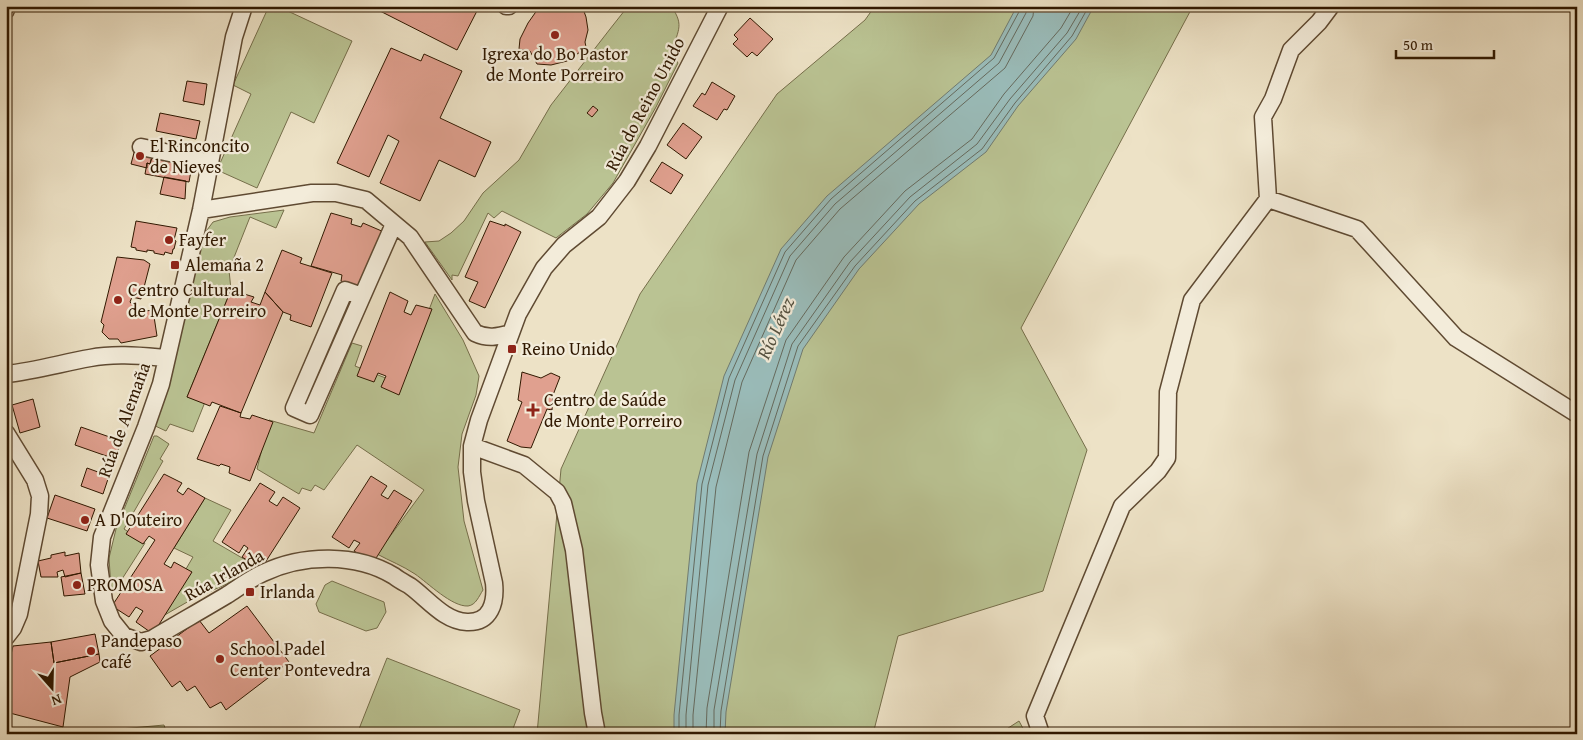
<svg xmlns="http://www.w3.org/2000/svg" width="1583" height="740" font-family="'Gentium Book Plus',serif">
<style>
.green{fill:#bac393;stroke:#756e4a}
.water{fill:#9abdbb;stroke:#707b70}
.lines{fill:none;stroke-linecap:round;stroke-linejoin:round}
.shore{stroke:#656a5e;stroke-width:1}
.building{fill:#e0a08f;stroke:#301800}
.minor-casing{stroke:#5f4a32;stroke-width:19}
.minor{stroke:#f3ecda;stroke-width:16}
.poi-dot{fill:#8f2418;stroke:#f3ecda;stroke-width:2}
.labels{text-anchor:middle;stroke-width:4.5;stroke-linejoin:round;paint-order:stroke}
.poi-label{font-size:18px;fill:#301800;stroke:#f3ecda;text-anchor:start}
.street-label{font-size:18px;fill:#301800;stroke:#f3ecda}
.water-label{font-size:19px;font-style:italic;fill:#555241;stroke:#f3ecda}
</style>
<rect width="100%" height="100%" fill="#ede2c6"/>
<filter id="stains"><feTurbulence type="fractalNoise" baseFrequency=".004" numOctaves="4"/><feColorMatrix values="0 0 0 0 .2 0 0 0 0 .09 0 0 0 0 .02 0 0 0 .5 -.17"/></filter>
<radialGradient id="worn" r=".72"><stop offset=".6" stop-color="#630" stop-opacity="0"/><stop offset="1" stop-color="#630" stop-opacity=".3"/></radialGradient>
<!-- green -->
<path class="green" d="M269 6H277L352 41 314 123 291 112 257 188 217 170 251 94 233 85Z
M631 6H671C686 27 676 31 672 54L678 63 656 107 613 183 587 214 556 238 502 211 494 218 488 213 458 276 452 275V280L425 242 439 241 451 233 464 221 483 193 519 160 551 105 610 29 625 10Z
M875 6H1193L1021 328 1087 450 1043 591 898 636 873 734H537L561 469 640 294 777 94 865 20Z
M284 210 276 228 250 217 229 270 231 290 187 397 205 402 193 432 170 424 166 431 151 424 204 234 213 222 230 217Z
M435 294 463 340 479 376 476 395 462 434 458 467 464 521 483 590C479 596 476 605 468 606 452 607 428 583 415 574 403 566 390 561 377 554L424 490 357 445 324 490 315 485 311 491 302 488 299 494 257 469 269 420 314 433 352 343 362 346 355 366 401 384Z
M154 436H157L169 444 160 459 163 461 124 529 145 543 115 590 111 588 109 558 116 529Z
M205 498 231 510 213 541 256 566 242 577 189 601 156 620 193 557 174 548Z
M332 581 384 602 386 612 377 628 366 631 319 612 316 604 325 585Z
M387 658 520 710 511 734H357Z
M1019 721 1026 734H999Z
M164 725 167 734H77V733Z"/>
<!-- water -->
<path class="water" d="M1017 6H1094L1076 39 1018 106 986 152 919 204 859 269 803 349 768 457 726 712 725 734H674V715L697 483 724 376 781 249 827 196 991 55Z"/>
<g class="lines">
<!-- shore -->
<path class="shore" d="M679 734V715L702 484 729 378 785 252 831 199 994 58 1020 10 1021 6
M686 734V715L708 485 735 380 790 256 835 204 999 63 1026 13 1027 6
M693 734V715L716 487 742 382 796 260 840 209 1005 68 1033 16 1034 6
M706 734 707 708 749 452 786 340 844 257 905 191 972 139 1004 94 1061 28 1074 6
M714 734V710L757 454 792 344 850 262 910 197 977 144 1010 99 1067 33 1083 6
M720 734 721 711 763 456 798 346 855 266 915 201 982 149 1015 103 1072 36 1089 6"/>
</g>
<!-- building -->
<path class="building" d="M383 6H478L479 7 457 50 380 11Z
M540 6H582L586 17 588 30 585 42 586 47 583 50 567 61 551 65 537 64 530 51 519 49 520 39 528 23Z
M750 18 773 39 757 56 752 52 747 57 733 44 738 39 734 35Z
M391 48 421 61 424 54 462 71 440 118 491 142 475 177 439 160 420 201 380 183 399 141 388 135 369 177 337 163Z
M187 81 207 84 204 105 183 101Z
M712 82 735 96 727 110 724 109 717 120 693 106 702 93 705 95Z
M593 106 598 110 592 117 587 113Z
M160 113 200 121 196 139 156 131Z
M683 123 702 137 686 159 667 145Z
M135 149 153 153 150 164 147 163V168L131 164Z
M153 153 190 159 188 171H191L189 182 145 174 147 163 150 164Z
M662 162 683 175 671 194 650 181Z
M164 177 186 181 185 199 160 194Z
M331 213 352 219 351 224 361 227 363 223 384 232 362 288 341 281 342 275 311 266Z
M136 221 177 228 174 240 176 241 174 249H173L172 254 165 252 164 255 154 253V251L147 250V252L136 250V248L131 247Z
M490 221 505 226V224L521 232 485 308 469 301 478 282 465 277Z
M282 250 302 258 300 263 332 273 311 327 290 320 291 315 283 312 265 292Z
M117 257 144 260 150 264 141 299 132 297 130 302 139 312 153 310 157 336 121 343 118 339H109L102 332 104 325 101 322Z
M231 290 254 297 251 302 260 305 265 292 283 312 241 413 212 402 210 406 187 397Z
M390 292 408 301 404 312 411 315 416 305 432 309 399 395 381 387 386 376 378 373 374 382 357 376Z
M522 372 541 378 551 373 560 377 553 395 552 410 547 409 531 448 521 447 507 441 522 402 518 400Z
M33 399 40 427 20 433 12 405Z
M220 406 241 413 240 417 250 419 252 415 273 422 250 481 229 473 230 467 221 464 219 466 197 459Z
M81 427 121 441 115 459 75 445Z
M6 463 10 476 6 477Z
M87 468 109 476 103 494 81 486Z
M164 474 182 483 177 491 183 495 188 488 205 498 164 564 171 568 174 562 192 572 153 634 136 622 143 611 136 607 129 617 112 606 155 540 149 536 143 544 126 534Z
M371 476 387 486 381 495 388 499 394 490 412 501 373 563 354 551 360 543 354 540 349 548 332 537Z
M260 483 275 492 269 501 277 506 283 497 300 508 261 569 242 557 248 548 244 545 239 553 222 542Z
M55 495 95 509 87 531 47 518Z
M65 552V556L79 553 81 573 65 577 63 570 57 572 58 577H41L38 561 51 558V555Z
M81 573 85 594 64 596 61 577Z
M247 606 289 662 226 710 221 702 210 708 195 686 187 691 180 681 172 687 150 656 199 620 209 633Z
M95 634 99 654 54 663 51 642Z
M51 642 54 663 99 654 100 662 70 677 63 727 6 712V677L13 646Z"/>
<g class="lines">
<defs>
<path id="minor" d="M244 6 234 37 201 210 161 384 146 427 102 537 99 565 104 601 112 621 124 636 141 642 152 639C177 624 202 610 227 595 238 588 250 579 263 573 303 554 356 553 394 576 399 580 405 583 410 586 428 599 444 621 467 622 491 623 496 602 494 583L476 501 472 472V446L479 420 518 314 544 268 564 245 599 217 627 181 648 146 720 6
M506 6H509
M6 10 7 6
M141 147 198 159
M1268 199 1357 229 1456 338 1577 414
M201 210 312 193H336L366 200 410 237 475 333C488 339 497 337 511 333
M362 296 345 290 294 408 310 415 394 224
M6 374C35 371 62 363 90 358 115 353 142 356 167 358
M6 433 35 480 40 496 39 514 19 614 13 628 6 637
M472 446 524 465 557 492 563 503 574 550 593 713 597 734
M1041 734 1035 716 1122 506 1158 471 1167 458 1168 392 1192 300 1268 199 1263 117 1273 99 1291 50 1319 22 1331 6"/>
</defs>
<!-- minor casing -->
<use href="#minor" class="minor-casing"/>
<!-- minor -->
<use href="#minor" class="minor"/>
</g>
<!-- markers -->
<g class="poi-dot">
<circle cx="555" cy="35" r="5"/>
<circle cx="140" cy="156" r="5"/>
<circle cx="169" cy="240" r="5"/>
<rect x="170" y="260" width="10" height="10" rx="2.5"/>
<circle cx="118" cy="300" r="5"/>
<rect x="507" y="344" width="10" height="10" rx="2.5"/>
<path d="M530.5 402.5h5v5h5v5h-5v5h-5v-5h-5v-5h5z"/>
<circle cx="85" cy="520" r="5"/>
<circle cx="77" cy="585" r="5"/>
<rect x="245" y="587" width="10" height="10" rx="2.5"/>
<circle cx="91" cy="651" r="5"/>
<circle cx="220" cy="659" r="5"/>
</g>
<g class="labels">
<!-- poi labels -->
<g class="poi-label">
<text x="555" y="60" text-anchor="middle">Igrexa do Bo Pastor<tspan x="555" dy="21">de Monte Porreiro</tspan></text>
<text x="150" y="152">El Rinconcito<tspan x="150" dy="21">de Nieves</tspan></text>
<text x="179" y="246">Fayfer</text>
<text x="185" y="271">Alemaña 2</text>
<text x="128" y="296">Centro Cultural<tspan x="128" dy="21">de Monte Porreiro</tspan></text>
<text x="522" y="355">Reino Unido</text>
<text x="544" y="406">Centro de Saúde<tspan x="544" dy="21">de Monte Porreiro</tspan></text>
<text x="95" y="526">A D'Outeiro</text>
<text x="87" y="591">PROMOSA</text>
<text x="260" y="598">Irlanda</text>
<text x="101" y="647">Pandepaso<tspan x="101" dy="21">café</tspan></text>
<text x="230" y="655">School Padel<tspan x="230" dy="21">Center Pontevedra</tspan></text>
</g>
<!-- street labels -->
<g class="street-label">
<text transform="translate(645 104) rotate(-62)" y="6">Rúa do Reino Unido</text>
<text transform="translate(124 420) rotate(-70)" y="6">Rúa de Alemaña</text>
<text transform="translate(224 575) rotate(-29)" y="6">Rúa Irlanda</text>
</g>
<!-- water labels -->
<g class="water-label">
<text transform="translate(775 328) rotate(-66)" y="7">Río Lérez</text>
</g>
</g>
<!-- margin -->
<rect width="1583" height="740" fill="none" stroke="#ede2c6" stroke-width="25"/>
<rect x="8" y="8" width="1568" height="725" fill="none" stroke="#301800" stroke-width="2.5"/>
<rect x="12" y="12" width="1558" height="715" fill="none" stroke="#301800"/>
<!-- north arrow -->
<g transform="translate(52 688) rotate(160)" stroke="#f3ecda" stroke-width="4" paint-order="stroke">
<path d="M0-4L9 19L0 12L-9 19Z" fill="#301800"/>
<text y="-8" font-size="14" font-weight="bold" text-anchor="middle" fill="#301800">N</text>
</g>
<!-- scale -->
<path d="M1396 50v8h98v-8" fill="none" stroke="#301800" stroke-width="2.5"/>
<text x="1403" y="50" font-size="15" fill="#301800" stroke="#f3ecda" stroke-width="4" paint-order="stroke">50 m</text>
<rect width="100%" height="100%" filter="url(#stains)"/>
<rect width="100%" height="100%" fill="url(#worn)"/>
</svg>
